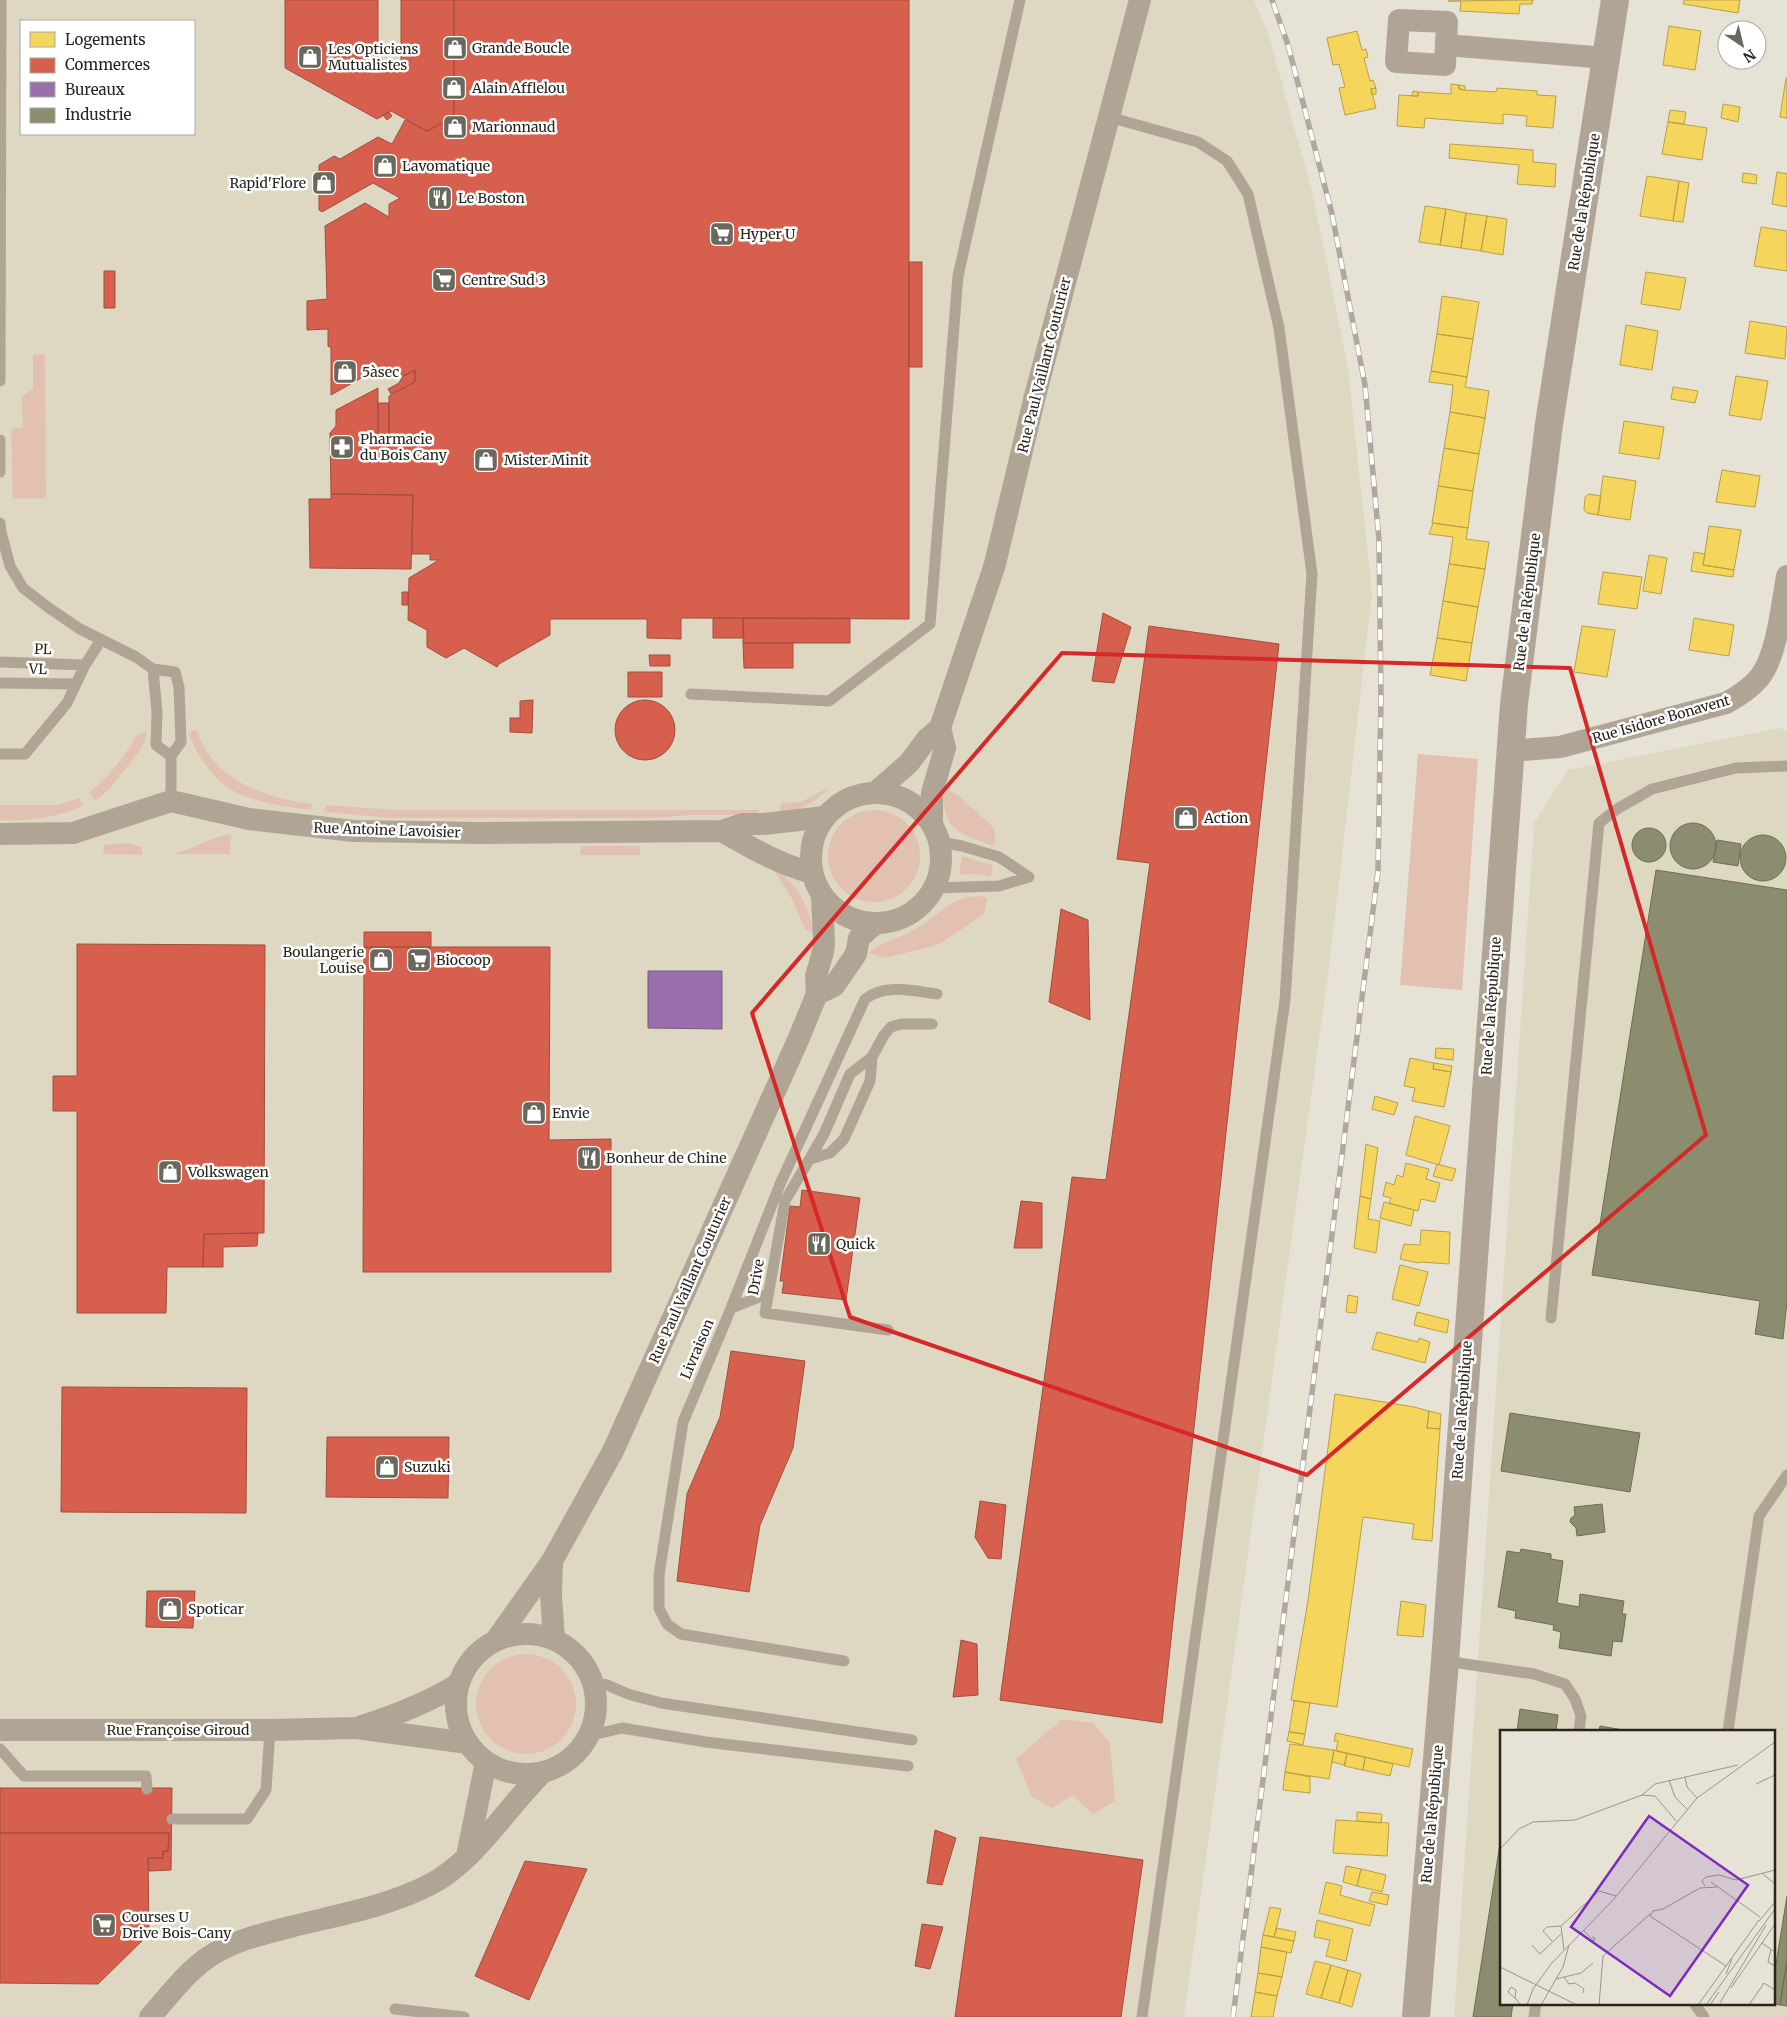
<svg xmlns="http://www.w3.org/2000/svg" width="1787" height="2017" font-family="Merriweather,serif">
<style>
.built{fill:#ded8c2;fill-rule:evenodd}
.green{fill:#e3c1b1}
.homes{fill:#f6d55c;stroke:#b8a049}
.shops{fill:#d6604d;stroke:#a24e3f}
.offices{fill:#9970ab;stroke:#775a80}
.industry{fill:#8c8c6e;stroke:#6e6d56}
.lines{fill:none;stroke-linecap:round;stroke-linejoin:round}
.service{stroke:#b0a495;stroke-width:11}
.minor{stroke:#b0a495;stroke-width:22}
.tertiary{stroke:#b0a495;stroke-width:28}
.rail-casing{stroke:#b0a89d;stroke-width:5.5}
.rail{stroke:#fff;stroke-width:4;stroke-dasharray:11;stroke-linecap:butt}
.marked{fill:none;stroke:#d62828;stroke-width:4;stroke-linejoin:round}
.labels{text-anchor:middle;stroke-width:5;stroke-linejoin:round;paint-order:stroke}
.poi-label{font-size:14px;fill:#27251d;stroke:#fff;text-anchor:start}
.street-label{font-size:14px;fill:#27251d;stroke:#fff}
.inset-road{fill:none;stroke:#9a968b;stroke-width:1}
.view{fill:#7b2cbf;fill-opacity:0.15;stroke:#7b2cbf;stroke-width:2.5}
.inset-edge{fill:none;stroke:#27251d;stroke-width:2.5}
</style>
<rect width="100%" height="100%" fill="#e6e2d5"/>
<!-- built -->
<path class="built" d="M0 0H1254L1268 33 1312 191 1348 368 1372 593 1330 960 1184 2017H0ZM21 21H194V134H21Z
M1780 728 1787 731V2017H1454L1534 823 1568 770ZM1501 1731H1773V2003H1501Z"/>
<!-- green -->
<path class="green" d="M45 354 46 498 13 499 11 429 23 428 22 396 33 389V355Z
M197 730C212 781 266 798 312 804L311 810C286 807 246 801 225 786 211 775 193 749 188 732Z
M147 731C145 748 135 756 125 769 115 782 110 791 95 801L89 792C110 777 124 756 138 734Z
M1418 754 1478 759 1462 990 1400 985Z
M942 786 959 796 991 825C997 832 996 837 993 846 954 831 944 830 942 786Z
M830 787C813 803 802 810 779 814L780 806 783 803 801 802Z
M79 798 83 806C53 818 32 821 0 820V805H58Z
M326 805 393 810H759L758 815H692L651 818H390L324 812Z
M828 856a46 46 0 1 1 92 0a46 46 0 1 1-92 0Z
M231 835 230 854H172C193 850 209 836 231 835Z
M126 843 142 847V855L103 854 104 845Z
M581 846H640V855H580Z
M962 856 993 865 991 876 972 874 959 875Z
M774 871H780C799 888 810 908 813 933L805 929 790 895Z
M979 896 987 898 984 914 941 943 934 946 885 958 868 953C881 942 895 939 910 932 938 918 945 898 979 896Z
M476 1704a50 50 0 1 1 100 0a50 50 0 1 1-100 0Z
M1062 1719 1093 1723 1110 1743 1115 1801 1093 1814 1072 1795 1052 1808 1032 1797 1016 1759Z"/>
<!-- homes -->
<path class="homes" d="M1533 0 1532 4H1520L1519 14 1460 11 1461 1H1448Z
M1684 0H1740L1738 13 1683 4Z
M1669 26 1701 31 1695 70 1663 65Z
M1357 31 1362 50 1366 49 1368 57 1364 58 1370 81 1373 80 1376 88 1371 89 1376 108 1345 115 1339 88 1345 87 1339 64 1333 65 1327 38Z
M1786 78H1787V118L1780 117Z
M1451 84 1459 85V89L1465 90 1496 92 1497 88 1537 91V95L1556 96 1553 128 1526 126 1527 116 1503 114V124L1425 118 1424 128 1397 126 1399 95 1418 96V92L1451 94Z
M1459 85 1465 86V90L1459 89Z
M1376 88V94L1372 95 1371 89Z
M1413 91 1418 92V96H1412Z
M1723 104 1740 107 1738 122 1721 118Z
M1670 110 1686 112 1684 124 1668 122Z
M1668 122 1707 128 1702 160 1662 154Z
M1450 144 1533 150V162L1556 164 1555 187 1517 184 1519 165 1449 158Z
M1777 172 1787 174V207L1772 204Z
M1743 173 1757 175 1756 184 1742 182Z
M1647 176 1679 181 1673 221 1640 216Z
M1679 181 1689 183 1683 222 1673 221Z
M1425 206 1446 209 1440 245 1419 242Z
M1446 209 1466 213 1461 248 1440 245Z
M1466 213 1487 216 1481 251 1461 248Z
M1487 216 1507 219 1503 255 1481 251Z
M1761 227 1787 231V271L1754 266Z
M1646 272 1686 278 1680 310 1641 304Z
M1442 296 1479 302 1473 339 1437 334Z
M1750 321 1787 327 1785 359 1745 353Z
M1626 325 1658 331 1652 370 1620 365Z
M1437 334 1473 339 1467 377 1431 371Z
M1431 371 1467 377 1465 387 1489 391 1485 418 1450 412 1453 385 1429 382Z
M1736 376 1768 381 1761 420 1729 415Z
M1673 387 1698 391 1695 403 1671 399Z
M1450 412 1485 418 1479 454 1444 448Z
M1624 421 1664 427 1659 459 1619 453Z
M1444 448 1479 454 1473 491 1438 486Z
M1722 470 1760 476 1755 507 1716 502Z
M1603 476 1636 481 1630 520 1598 515Z
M1438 486 1473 491 1468 528 1432 523Z
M1589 494 1601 496 1598 515 1587 513 1584 510 1585 497Z
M1433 523 1468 528 1466 539 1489 542 1485 569 1449 564 1453 537 1429 534Z
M1709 526 1741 530 1734 570 1703 565Z
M1694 552 1705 554 1703 565 1734 570 1733 577 1691 571Z
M1649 555 1667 558 1661 594 1643 591Z
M1449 564 1485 569 1478 607 1443 601Z
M1603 572 1642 577 1637 609 1598 604Z
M1443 601 1478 607 1472 643 1437 638Z
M1694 618 1734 625 1729 656 1689 650Z
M1582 626 1615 630 1607 677 1574 672Z
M1437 638 1472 643 1466 681 1430 675Z
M1436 1048 1454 1049 1453 1060 1435 1058Z
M1410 1058 1434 1063 1433 1069 1451 1072 1444 1107 1412 1101 1415 1088 1404 1086Z
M1434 1063 1452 1066 1451 1072 1433 1069Z
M1375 1096 1398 1103 1394 1115 1372 1109Z
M1415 1116 1450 1126 1439 1165 1406 1155Z
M1366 1144 1378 1148 1371 1199 1360 1196Z
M1406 1163 1429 1169 1426 1179 1440 1183 1435 1202 1421 1199 1418 1211 1389 1203 1391 1198 1383 1196 1386 1182 1394 1185 1397 1175 1403 1177Z
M1437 1164 1456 1169 1452 1181 1433 1176Z
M1360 1196 1371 1199 1368 1219 1380 1221 1376 1253 1354 1248Z
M1384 1202 1414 1210 1411 1226 1380 1218Z
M1421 1230 1450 1232 1449 1264 1420 1262 1419 1263 1400 1259 1404 1244 1420 1245Z
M1400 1265 1428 1272 1419 1306 1392 1299Z
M1348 1295 1358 1297 1356 1313 1346 1312Z
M1417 1312 1449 1320 1447 1333 1414 1325Z
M1377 1332 1418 1342 1419 1338 1430 1342 1425 1363 1372 1349Z
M1335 1394 1414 1407 1429 1411 1427 1428 1440 1429 1432 1541 1412 1539 1414 1524 1363 1517 1337 1707 1291 1700 1308 1601Z
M1429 1411 1441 1414 1440 1429 1427 1428Z
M1401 1601 1426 1605 1423 1637 1397 1635Z
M1294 1701 1310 1703 1305 1734 1289 1732Z
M1289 1732 1305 1734 1303 1745 1287 1741Z
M1336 1733 1413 1749 1409 1767 1336 1751 1338 1741H1334Z
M1290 1744 1334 1750 1329 1779 1285 1772Z
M1334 1750 1347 1753 1345 1765 1332 1762Z
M1347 1753 1365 1757 1363 1770 1344 1766Z
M1365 1757 1393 1764 1390 1776 1363 1770Z
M1285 1772 1310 1777V1793L1283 1790Z
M1357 1812 1382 1814 1381 1823 1357 1821Z
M1336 1820 1389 1823 1387 1856 1333 1853Z
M1346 1866 1361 1869 1357 1886 1343 1882Z
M1361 1869 1386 1875 1382 1892 1357 1886Z
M1326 1882 1342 1886 1340 1895 1375 1905 1370 1926 1319 1913Z
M1372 1892 1389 1895 1387 1905 1369 1901Z
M1270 1907 1281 1909 1274 1937 1263 1935Z
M1317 1920 1353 1929 1346 1961 1326 1956 1330 1940 1314 1937Z
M1277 1928 1296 1932 1294 1941 1274 1937Z
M1263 1935 1294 1941 1291 1953 1261 1947Z
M1261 1947 1287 1952 1282 1977 1258 1973Z
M1315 1961 1331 1965 1321 1998 1306 1994Z
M1331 1965 1348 1970 1339 2003 1321 1998Z
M1348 1970 1361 1974 1352 2007 1339 2003Z
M1258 1973 1282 1977 1277 1996 1255 1992Z
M1255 1992 1277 1996 1273 2017H1251Z"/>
<!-- shops -->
<path class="shops" d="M285 0H378V57L401 72V0H454V117L427 131 391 111 377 119 285 68Z
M454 0H909V619L681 618V639L647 638V619H550V635L499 664 497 667 464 648 446 658 427 647V630L408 620 409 578 439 560H430V554H412L413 495 331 494 330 433 336 426V410L378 388V445L389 452V396L415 382V370L404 376 384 365 331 395V348L328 346V329L307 330V301L327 299 325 226 365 203 389 217V204L400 198 373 183 322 212 319 210V165L334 156 340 159 378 137 392 144 405 120 427 131 454 117Z
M389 112 392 116 387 120 383 115Z
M909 262H922V367H909Z
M104 271H115V308H104Z
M415 370V382L391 394 388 389 399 383 403 376Z
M378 403H389V452L378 445Z
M331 494 413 495 411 569 310 568 309 499H331Z
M402 592H408V605H402Z
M1103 613 1131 627 1114 683 1092 681Z
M713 618H743L744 638H713Z
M743 618H850V643H743Z
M1149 626 1279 644 1162 1723 1000 1700 1072 1177 1106 1180 1150 863 1117 859Z
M743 643H793V668H744Z
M649 655H670V666H650Z
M628 672H662V697H628Z
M615 730a30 30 0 1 1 60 0a30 30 0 1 1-60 0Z
M533 700 532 733 510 732V718H520V701Z
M1061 909 1088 920 1090 1020 1049 1002Z
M364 932H431V947H364Z
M77 944 265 945 264 1233 204 1234 203 1267H167L166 1313H77V1111H53V1076H77Z
M364 947H550L549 1140 611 1139V1272H363Z
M802 1190 860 1198 846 1300 782 1293 784 1281H780L790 1206 800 1207Z
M1021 1201 1042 1203V1248H1014Z
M258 1233 257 1246 223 1247V1267H203L204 1234Z
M731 1351 805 1361 793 1448 760 1525 749 1592 677 1581 687 1494 720 1417Z
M62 1387 247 1388 246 1513 61 1512Z
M327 1437H449L448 1498 326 1497Z
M980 1501 1006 1505 1001 1559 988 1558 975 1537Z
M147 1591H195L193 1628 146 1627Z
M961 1640 977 1644 978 1695 953 1697Z
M0 1788H172L171 1870 149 1871 148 1858H163V1851H168L169 1833H0Z
M935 1830 956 1838 942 1885 927 1883Z
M0 1833H169L168 1851H163V1858H148L149 1934 98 1984 0 1983Z
M980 1837 1143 1860 1121 2017H955Z
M525 1861 587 1869 529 2000 475 1976Z
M922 1924 943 1927 930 1969 915 1966Z"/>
<!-- offices -->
<path class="offices" d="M648 971H722V1029L648 1028Z"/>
<!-- industry -->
<path class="industry" d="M1670 846a23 23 0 1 1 46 0a23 23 0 1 1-46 0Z
M1632 845a17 17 0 1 1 34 0a17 17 0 1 1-34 0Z
M1740 858a23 23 0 1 1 46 0a23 23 0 1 1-46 0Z
M1717 840 1741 844 1738 866 1713 862Z
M1656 870 1787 890V1302L1783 1339 1755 1334 1760 1301 1592 1275Z
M1510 1413 1640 1433 1630 1492 1501 1471Z
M1602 1504 1605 1532 1577 1536 1576 1528 1570 1522 1571 1518 1575 1515 1574 1507Z
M1521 1549 1551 1554V1559L1563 1561 1557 1603 1579 1607 1580 1594 1624 1601 1622 1614H1626L1622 1642 1613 1641 1611 1656 1559 1648 1561 1632 1553 1630 1554 1625 1515 1618 1516 1611 1498 1607 1507 1551 1520 1553Z
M1520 1709 1558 1715 1556 1731H1517Z
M1600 1726 1623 1730V1731H1599Z
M1501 1837V2003H1513L1511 2017H1473Z
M1787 1896V1960L1780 2005 1771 2003H1773V1982Z
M1787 1960V2006L1780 2005Z"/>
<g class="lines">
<!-- service -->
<path class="service" d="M1109 117 1198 142 1227 161 1248 194 1279 328 1312 574 1285 1000 1142 2017
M0 381 1 0
M0 440V472
M0 523 1 532 10 566 23 588 49 608 80 629 136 657 153 669 175 672 179 687 181 742 171 756V801
M0 662 85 665
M153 669 157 712 156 745 171 756
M0 683 76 684
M691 694 829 701 930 624 958 276 1020 0
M0 754H25L67 703 85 665 101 640
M939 842 962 846 999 857 1029 877
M934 888 999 886 1029 877
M810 1159 830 1153 844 1139 870 1081 872 1057
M731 1308 767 1294
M1551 1318 1599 823 1617 809 1652 789 1736 768 1787 766
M888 1330 765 1313 785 1201 824 1134 850 1074 872 1057 884 1035 891 1027 901 1024H932
M844 1661 681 1634 667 1624 659 1608V1575L683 1422 727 1318 781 1182 865 999C886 983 912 991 937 994
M1445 1661 1534 1674 1565 1684 1575 1699 1581 1716 1579 1731
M594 1683 607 1685 628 1694 661 1703 912 1740
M1728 1731 1759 1516 1787 1475
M588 1736 622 1728 706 1742 908 1766
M0 1749 24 1776H146L147 1789
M172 1819H247L266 1790 270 1730
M1694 2003 1704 2017
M395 2009 464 2017
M1534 2017 1536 2003"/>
<!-- minor -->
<path class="minor" d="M1399 20 1447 22 1445 65 1396 62Z
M1446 45 1606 58
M1510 751 1560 747 1726 703C1739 696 1751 688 1760 677 1777 655 1782 604 1787 576
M877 791 909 763 927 739 940 728 995 564 1035 396 1140 0
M811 858a65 65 0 1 1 130 0a65 65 0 1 1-130 0Z
M932 825V793L945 748 940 728
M722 831C751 848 779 864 812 873
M0 834 73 833 171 801 249 819 354 831 480 833 722 831 743 824H764L825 817
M817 994 834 986 856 954 859 938 876 923
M552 1561 551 1595 554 1639
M456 1704a70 70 0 1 1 140 0a70 70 0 1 1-140 0Z
M496 1640 552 1561 613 1451 798 1040 817 994 816 976 823 952 824 943 822 896
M362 1726C396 1715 428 1703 458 1684
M0 1730H270L356 1728 468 1743
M467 1856 486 1762
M150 2017C170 1995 189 1968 215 1953 239 1939 263 1934 290 1927 337 1915 387 1907 431 1884 475 1861 507 1807 543 1772"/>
<!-- tertiary -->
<path class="tertiary" d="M1416 2017 1445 1661 1514 704 1549 424 1615 0"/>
<defs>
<path id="rail" d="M1233 2017 1378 871 1381 698 1379 540 1365 385 1332 214 1288 45 1272 0"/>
</defs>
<!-- rail casing -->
<use href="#rail" class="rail-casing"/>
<!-- rail -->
<use href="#rail" class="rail"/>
</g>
<!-- marked area -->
<path class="marked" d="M1062 653 1570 668 1706 1135 1307 1475 850 1317 752 1013Z"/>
<!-- icons -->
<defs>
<symbol id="shop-square" viewBox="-11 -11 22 22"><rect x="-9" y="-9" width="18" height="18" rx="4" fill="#6a675d" stroke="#fff"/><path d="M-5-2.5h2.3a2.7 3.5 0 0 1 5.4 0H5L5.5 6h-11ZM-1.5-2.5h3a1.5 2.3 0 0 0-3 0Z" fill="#fff"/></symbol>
<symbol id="restaurant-square" viewBox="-11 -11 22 22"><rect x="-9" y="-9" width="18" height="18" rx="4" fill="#6a675d" stroke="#fff"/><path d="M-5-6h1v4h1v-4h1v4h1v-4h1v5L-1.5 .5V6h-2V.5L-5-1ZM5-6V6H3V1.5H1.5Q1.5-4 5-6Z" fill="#fff"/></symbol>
<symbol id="supermarket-square" viewBox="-11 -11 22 22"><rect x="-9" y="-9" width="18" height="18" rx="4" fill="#6a675d" stroke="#fff"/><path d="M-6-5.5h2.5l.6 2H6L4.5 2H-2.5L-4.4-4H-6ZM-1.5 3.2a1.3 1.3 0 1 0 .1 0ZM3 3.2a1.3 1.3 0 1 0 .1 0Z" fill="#fff"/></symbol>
<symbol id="pharmacy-square" viewBox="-11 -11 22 22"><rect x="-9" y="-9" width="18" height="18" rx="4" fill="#6a675d" stroke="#fff"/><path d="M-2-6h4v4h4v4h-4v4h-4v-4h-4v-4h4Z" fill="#fff"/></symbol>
</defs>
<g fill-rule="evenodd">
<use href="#shop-square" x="441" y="34" width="28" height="28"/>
<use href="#shop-square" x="296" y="43" width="28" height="28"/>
<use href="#shop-square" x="440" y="74" width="28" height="28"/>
<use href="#shop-square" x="441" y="113" width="28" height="28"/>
<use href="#shop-square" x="371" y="152" width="28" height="28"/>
<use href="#shop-square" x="310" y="169" width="28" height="28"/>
<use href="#restaurant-square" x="426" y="184" width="28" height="28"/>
<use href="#supermarket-square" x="708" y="220" width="28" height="28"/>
<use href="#supermarket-square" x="430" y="266" width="28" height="28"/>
<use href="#shop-square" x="331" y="358" width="28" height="28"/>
<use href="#pharmacy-square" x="328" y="433" width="28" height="28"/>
<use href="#shop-square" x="472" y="446" width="28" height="28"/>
<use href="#shop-square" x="1172" y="804" width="28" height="28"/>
<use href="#shop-square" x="367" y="946" width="28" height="28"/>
<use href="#supermarket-square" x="405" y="946" width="28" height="28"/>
<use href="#shop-square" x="520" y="1099" width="28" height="28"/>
<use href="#restaurant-square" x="575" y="1144" width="28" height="28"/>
<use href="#shop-square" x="156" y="1158" width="28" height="28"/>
<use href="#restaurant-square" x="805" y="1230" width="28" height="28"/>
<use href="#shop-square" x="373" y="1453" width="28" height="28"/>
<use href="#shop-square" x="156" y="1595" width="28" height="28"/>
<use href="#supermarket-square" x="90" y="1911" width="28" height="28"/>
</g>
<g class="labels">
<!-- poi labels -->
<g class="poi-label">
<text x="472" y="53">Grande Boucle</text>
<text x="328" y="54">Les Opticiens<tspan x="328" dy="16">Mutualistes</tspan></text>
<text x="472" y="93">Alain Afflelou</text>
<text x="472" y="132">Marionnaud</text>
<text x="402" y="171">Lavomatique</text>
<text x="306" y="188" text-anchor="end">Rapid'Flore</text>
<text x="458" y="203">Le Boston</text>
<text x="740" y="239">Hyper U</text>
<text x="462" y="285">Centre Sud 3</text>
<text x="362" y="377">5àsec</text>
<text x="360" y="444">Pharmacie<tspan x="360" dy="16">du Bois Cany</tspan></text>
<text x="504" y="465">Mister Minit</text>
<text x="1204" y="823">Action</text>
<text x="364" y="957" text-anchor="end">Boulangerie<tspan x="364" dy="16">Louise</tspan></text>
<text x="436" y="965">Biocoop</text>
<text x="552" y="1118">Envie</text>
<text x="606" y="1163">Bonheur de Chine</text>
<text x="188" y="1177">Volkswagen</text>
<text x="836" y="1249">Quick</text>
<text x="404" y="1472">Suzuki</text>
<text x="188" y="1614">Spoticar</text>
<text x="122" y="1922">Courses U<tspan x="122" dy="16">Drive Bois-Cany</tspan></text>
</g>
<!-- street labels -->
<g class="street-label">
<text transform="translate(1584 202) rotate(-81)" y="5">Rue de la République</text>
<text transform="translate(1044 365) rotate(-76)" y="5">Rue Paul Vaillant Couturier</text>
<text transform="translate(1527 602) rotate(-83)" y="5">Rue de la République</text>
<text transform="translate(43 649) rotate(2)" y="5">PL</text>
<text transform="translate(38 669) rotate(1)" y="5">VL</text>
<text transform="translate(1661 719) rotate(-16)" y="5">Rue Isidore Bonavent</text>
<text transform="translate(387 830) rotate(2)" y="5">Rue Antoine Lavoisier</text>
<text transform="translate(1491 1006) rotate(-86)" y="5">Rue de la République</text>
<text transform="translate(756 1277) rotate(-80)" y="5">Drive</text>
<text transform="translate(690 1280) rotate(-66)" y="5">Rue Paul Vaillant Couturier</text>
<text transform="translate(697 1349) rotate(-67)" y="5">Livraison</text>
<text transform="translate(1462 1410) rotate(-86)" y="5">Rue de la République</text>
<text x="178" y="1735">Rue Françoise Giroud</text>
<text transform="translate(1432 1814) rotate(-85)" y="5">Rue de la République</text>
</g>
</g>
<!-- overview -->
<g transform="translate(1500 1730)">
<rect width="275" height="275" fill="#e6e2d5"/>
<path class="inset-road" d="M185 47 187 57 197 68M169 50 175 67 187 79M256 54 275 45M142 65 155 66 176 91M0 119 19 99 33 92 75 90 142 65 155 54 238 35M262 143 275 154M211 152 260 187M205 156 202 151 206 147 219 145 236 150 275 140M217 157 200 158 163 179 153 181 150 186 226 236M259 191 275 172M84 201 94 211 95 208 92 207M52 211 43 201 47 197 61 196M262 213 275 222M32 215 40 224 61 204M271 219 268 232 275 236M64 220 61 196 99 161 116 166M0 237 77 275M226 244 232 229M64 247 69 254 75 253 84 259 83 263M56 249 81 243 93 233M231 258 275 194M15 268 8 262 11 257 16 260 15 268 21 275M220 273 266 195M27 275 33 259 51 234 114 169 197 68 275 12M41 275 63 237 69 215M99 275 103 226 150 184M198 275 259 190M206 275 275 179M210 275 219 262M249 275 264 253 275 260"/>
<path class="view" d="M149 86 248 155 170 266 71 197Z"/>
<rect width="275" height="275" class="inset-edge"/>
</g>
<!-- legend -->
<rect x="20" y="20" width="175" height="115" fill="#ffffff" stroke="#a9a8a5"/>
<rect x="30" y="32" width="25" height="15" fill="#f6d55c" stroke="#a9a8a5"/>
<text x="65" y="45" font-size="15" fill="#27251d">Logements</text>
<rect x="30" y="58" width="25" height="15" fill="#d6604d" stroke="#a9a8a5"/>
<text x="65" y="70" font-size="15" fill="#27251d">Commerces</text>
<rect x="30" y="82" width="25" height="15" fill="#9970ab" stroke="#a9a8a5"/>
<text x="65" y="95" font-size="15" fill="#27251d">Bureaux</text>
<rect x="30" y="108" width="25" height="15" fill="#8c8c6e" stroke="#a9a8a5"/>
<text x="65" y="120" font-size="15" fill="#27251d">Industrie</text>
<!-- north arrow -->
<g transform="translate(1742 45) rotate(145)"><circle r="24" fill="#ffffff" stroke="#a9a8a5"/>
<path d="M0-4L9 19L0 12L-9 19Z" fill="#6a675d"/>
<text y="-8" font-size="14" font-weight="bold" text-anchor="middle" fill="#27251d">N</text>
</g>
</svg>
